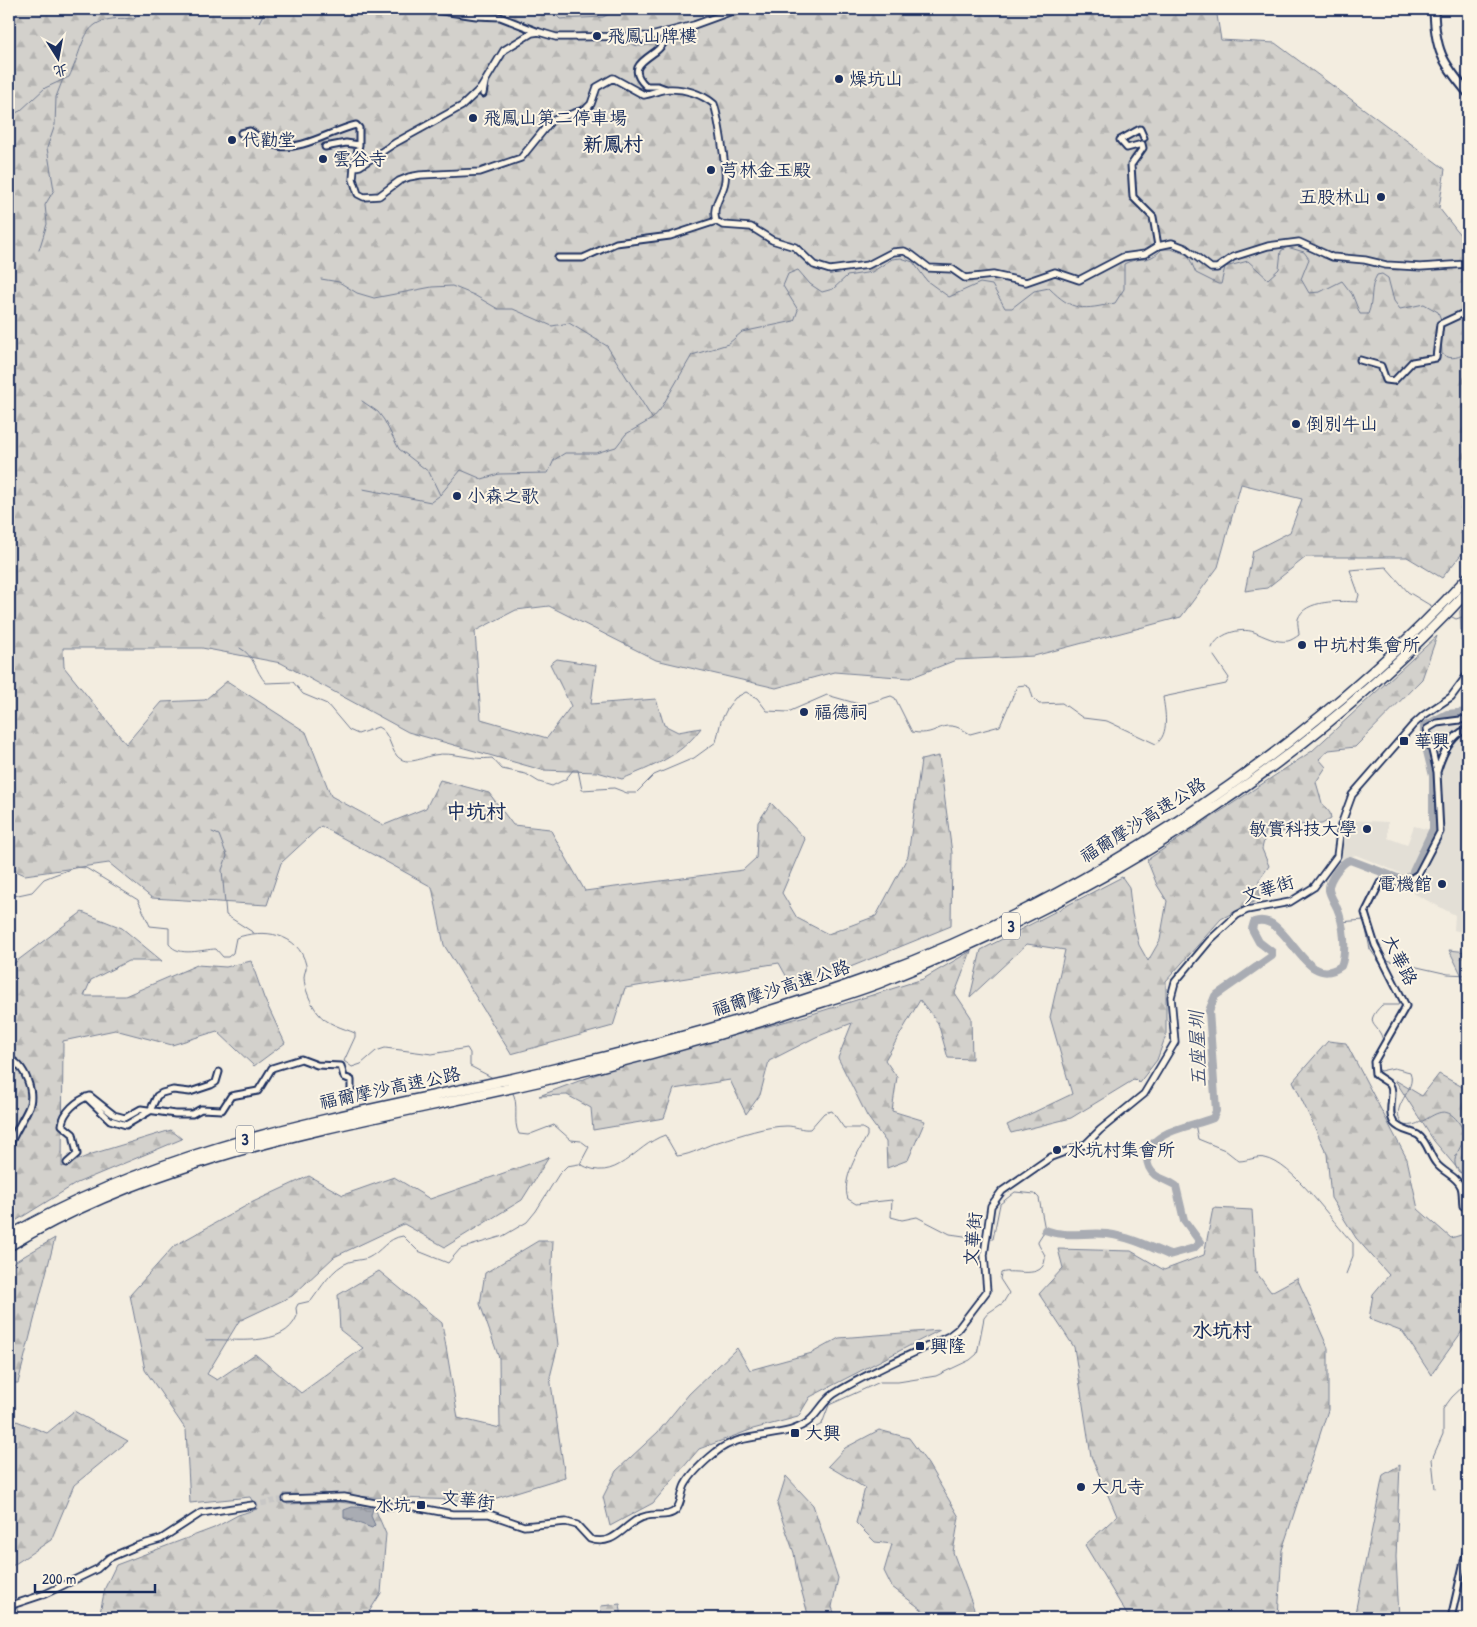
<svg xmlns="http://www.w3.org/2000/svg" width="1477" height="1627" font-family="'Patrick Hand','LXGW WenKai TC',sans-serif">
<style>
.built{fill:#e3dfd6}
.forest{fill:url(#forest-firs);stroke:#778095}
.park{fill:url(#park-tufts);stroke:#778095}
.water{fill:url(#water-ripples);stroke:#707a91}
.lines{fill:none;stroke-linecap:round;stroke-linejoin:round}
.stream{stroke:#707a91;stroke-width:1}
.river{stroke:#a9acb3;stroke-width:8}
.tertiary-tunnel{stroke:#c8c7c6;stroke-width:5.5;stroke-dasharray:5.5 3;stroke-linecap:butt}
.minor-casing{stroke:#1b2f5e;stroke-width:9}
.tertiary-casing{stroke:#1b2f5e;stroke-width:9}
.secondary-casing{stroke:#1b2f5e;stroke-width:11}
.motorway-casing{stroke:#1b2f5e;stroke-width:12}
.minor{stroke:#fcf5e5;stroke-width:5}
.tertiary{stroke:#fcf5e5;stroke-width:5.5}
.secondary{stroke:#fcf5e5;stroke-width:7}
.motorway{stroke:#fcf5e5;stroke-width:9}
.poi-dot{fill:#1b2f5e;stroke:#fcf5e5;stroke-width:2}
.labels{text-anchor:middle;stroke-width:4;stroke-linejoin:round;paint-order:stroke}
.shield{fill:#fcf5e5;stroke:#5e6a86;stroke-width:1}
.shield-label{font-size:16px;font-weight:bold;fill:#1b2f5e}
.poi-label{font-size:18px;fill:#1b2f5e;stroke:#fcf5e5;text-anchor:start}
.street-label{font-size:18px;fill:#1b2f5e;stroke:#fcf5e5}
.water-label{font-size:19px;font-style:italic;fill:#465478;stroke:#fcf5e5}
.quarter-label{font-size:20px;font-weight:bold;fill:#1b2f5e;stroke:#fcf5e5}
</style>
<defs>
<pattern id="forest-firs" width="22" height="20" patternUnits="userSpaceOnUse" patternTransform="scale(1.25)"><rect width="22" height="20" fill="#d3d1cc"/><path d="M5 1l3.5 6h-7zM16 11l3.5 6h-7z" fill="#b5b4b2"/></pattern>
<pattern id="park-tufts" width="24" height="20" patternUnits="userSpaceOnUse" patternTransform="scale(1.25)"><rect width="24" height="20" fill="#d3d1cc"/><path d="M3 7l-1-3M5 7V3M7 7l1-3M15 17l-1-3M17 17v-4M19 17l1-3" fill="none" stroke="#b5b4b2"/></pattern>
<pattern id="water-ripples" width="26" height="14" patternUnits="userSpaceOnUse" patternTransform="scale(1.25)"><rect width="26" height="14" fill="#a9acb3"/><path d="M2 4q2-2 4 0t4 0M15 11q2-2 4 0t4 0" fill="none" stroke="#898c95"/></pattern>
</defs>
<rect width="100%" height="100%" fill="#f3ede0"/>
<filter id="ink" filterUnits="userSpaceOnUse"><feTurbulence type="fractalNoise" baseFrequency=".02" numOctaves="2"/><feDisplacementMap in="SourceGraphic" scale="10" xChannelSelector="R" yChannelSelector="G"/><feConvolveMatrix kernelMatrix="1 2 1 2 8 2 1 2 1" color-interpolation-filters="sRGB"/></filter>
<g filter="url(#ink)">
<!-- built -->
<path class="built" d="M1468 724V934L1454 930 1455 915 1413 893 1400 873 1356 855 1342 859 1344 832 1351 820 1388 822V838L1407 845 1414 826 1439 832 1429 726Z"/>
<!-- forest -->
<path class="forest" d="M9 9H1216L1221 40 1275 43 1445 169 1439 208 1468 245V546L1442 578 1407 557H1306L1267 588 1245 591 1253 551 1290 532 1302 499 1241 484 1218 567 1181 617 1034 656 956 660 910 678 834 672 776 688 656 660 549 606 516 610 475 631 481 719 547 738 571 706 550 664 557 659 596 665 591 704 656 699 664 725 678 732 701 728C680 757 653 766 622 779L597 772 542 770 408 732 281 663 202 648H63L64 667 126 744 162 702 205 700 227 681 306 732 331 796 384 825 426 808 440 780 489 793 513 825 550 829 585 891 743 870 756 858 758 822 771 803 805 839 782 893 797 918 828 934 876 916 908 856 921 760 939 756 952 853 951 926 794 990 779 963 625 988 613 1026 511 1054 444 945 432 887 321 826 281 863 267 905 152 898 109 863 25 875 9 868Z
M1468 601V629L1461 630 1460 611Z
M1437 636 1422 679 1355 747 1329 750 1319 759 1326 767 1316 782 1322 803 1330 813 1331 819 1322 824 1300 825 1292 832 1266 831 1262 849 1269 866 1259 880V899L1221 919 1166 981V1035L1157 1060 1139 1083 1135 1079 1071 1118 1011 1133 1007 1125 1072 1094 1050 1017 1065 950 1027 944 970 997 981 950 1122 877 1129 887 1132 914 1139 945 1148 961 1160 940 1167 901 1157 885 1147 860 1312 751Z
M82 912 122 928 162 961H128L91 980 84 996H125L197 965 226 967 251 961 264 998 285 1043 254 1066 217 1031 172 1045 115 1030 63 1041 62 1167 92 1154 171 1130 182 1139 77 1183 9 1225V967Z
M1449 950 1468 952V988Z
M971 951 955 993 971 1017 972 1059 948 1058 938 1023 920 1000 885 1060 897 1077 892 1111 925 1121 908 1160 887 1168 886 1142 867 1116 838 1058 852 1023 816 1037 769 1061 760 1095 746 1114 730 1080 674 1089 664 1118 593 1130 591 1108 567 1095 539 1096 608 1070 809 1015 923 979Z
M1328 1041 1346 1043 1407 1159 1418 1209 1451 1238 1468 1233V1323L1431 1375 1403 1332 1369 1319 1373 1294 1389 1275 1356 1238 1331 1198 1327 1154 1293 1081Z
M1439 1074 1468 1090V1181L1434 1141 1395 1080 1422 1096Z
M549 1157 522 1200 445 1247 404 1224 334 1257 292 1296 239 1321 207 1374 217 1380 255 1354 301 1393 363 1348 340 1330 338 1295 379 1271 442 1323 458 1418 500 1428 499 1358 480 1304 485 1273 538 1241H553L551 1284 558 1345 550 1377 565 1477 487 1501 284 1494 287 1504 339 1502 374 1506 386 1534 381 1593 365 1618H99L105 1588 116 1565 214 1528 238 1515 257 1509 250 1497 190 1503 186 1430 145 1370 130 1295 174 1246 253 1202 309 1176 343 1195 394 1177 430 1199Z
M1213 1208 1252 1210 1256 1272 1271 1292 1297 1278 1328 1348V1410L1282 1550 1278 1618H1129L1085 1545 1117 1516 1091 1456 1074 1347 1039 1294 1063 1268 1058 1249 1131 1251 1164 1270 1204 1255Z
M55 1238 18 1383H9V1265Z
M940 1330 810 1397 798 1417 753 1429 699 1449 653 1503 610 1526 603 1497 616 1471 658 1432 689 1394 737 1348 750 1370 812 1353 839 1338Z
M74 1411 128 1441 74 1485 51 1540 9 1568V1418L47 1433Z
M879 1430 909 1438 928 1464 959 1517 953 1552 975 1612V1618H929L925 1612 892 1587 884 1571 892 1544 875 1542 856 1523 865 1488 828 1466 845 1448Z
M1400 1465 1396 1557 1399 1618H1354L1383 1475Z
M786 1476 813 1505 838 1578 832 1607 836 1618H809L798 1578 794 1553 777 1505Z
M1468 1572V1618H1462Z
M620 1604 622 1618H602L601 1606Z"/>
<!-- park -->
<path class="park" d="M662 37C648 48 636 50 623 38Z"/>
<!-- water -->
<path class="water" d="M352 1507 373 1508 371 1516 375 1525 372 1528 344 1518V1510Z"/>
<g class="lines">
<!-- stream -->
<path class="stream" d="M550 9 560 19 603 17 619 9
M259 22 266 9
M9 116 20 111 45 88 69 77C87 41 79 14 134 19L145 9
M39 250 47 224 45 205 54 190 47 148 55 125 56 97 63 79
M321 279 339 282 357 293 374 298 432 287 452 286 474 295 498 309H513L552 326 569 323 607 346 652 418
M1441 338 1442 354C1452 361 1459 357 1468 352
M362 401 378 412 384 420 399 449 429 472 440 495 461 470 482 479 499 474 548 473 554 460 565 453H596L616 447 626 434 652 419 660 410 692 355 728 344 742 332 794 321 798 310 783 286 788 274 798 270 810 284 822 292 833 289 847 276 872 272 892 259 901 258 913 262 927 281 949 297 980 283 992 285 1005 308H1012L1034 291 1049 288C1073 312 1083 310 1115 303L1124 289V264C1141 255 1147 265 1162 249H1171L1188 255 1196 273 1218 284H1221L1225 267 1248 261 1268 279 1279 269 1281 251 1287 247 1304 252 1309 259 1301 279 1309 293 1320 292 1342 281 1352 294 1360 314H1368C1374 300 1369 288 1377 275L1382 274 1388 278 1394 301 1400 309 1424 304 1438 312 1442 322
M363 489 431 502 439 496
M1450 616 1456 619 1468 615
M240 648C255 656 255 671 266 683L293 682 303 694 327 704 349 730 358 734 378 727C390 733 389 746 397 756 407 767 423 757 434 755 454 751 472 761 492 758L502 769 526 774 539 782 552 786 566 779 573 770H578L582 790 614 788 627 793H636L654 775 694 758 716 742 721 721 728 707 735 698 746 692 757 698 767 711 788 712 827 695 862 705 891 696 895 698 912 732C941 738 940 714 970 734L1000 726 1017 686 1025 685 1030 688 1033 698 1039 704 1062 703 1083 718 1107 721 1156 744C1170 734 1165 711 1163 697L1226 684 1229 678 1214 656
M1212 648C1217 634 1240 627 1254 632 1264 636 1276 643 1288 641 1292 640 1296 637 1299 635 1299 630 1297 623 1298 619 1304 599 1342 601 1357 602L1359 595 1350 570 1386 567 1408 592 1433 607
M212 832 219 835 227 856 222 870 226 915 254 933
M9 897 32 892 44 879 54 875 76 867 86 868 138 900 150 926 169 928V944C179 958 203 949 216 949L223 957H228L233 953 236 938C263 928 299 933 306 965 307 969 304 973 304 977 304 988 311 1004 318 1013 326 1024 343 1028 355 1033V1037L344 1061 352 1067 361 1064 376 1051 385 1048 432 1054 467 1048 470 1053V1066L493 1078
M1340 922 1364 920 1370 949 1386 972
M1386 960 1448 974 1468 975
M1383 1041C1380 1023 1361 1026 1382 1005H1398L1402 1002
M1381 1055 1376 1065 1380 1071 1394 1068 1410 1072C1418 1091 1387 1106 1403 1125 1427 1130 1441 1093 1461 1126 1472 1145 1445 1155 1459 1172L1468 1176
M512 1091C520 1105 512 1121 519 1134L528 1135 554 1125 571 1140 581 1141 589 1147 580 1164C617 1185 633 1146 665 1135L677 1156C692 1155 706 1145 721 1141 741 1135 766 1126 787 1126 795 1126 802 1130 810 1129L824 1113 832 1111 844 1128H862L867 1131V1136C858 1153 841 1179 848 1199L856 1204 892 1200 891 1217 902 1220 917 1217 950 1234 985 1239
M1195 1124 1198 1139 1225 1150 1239 1161C1247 1161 1257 1156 1265 1158 1293 1163 1332 1222 1353 1243V1256L1346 1274
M1468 1189V1200
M206 1340C233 1338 284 1349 297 1316L296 1308 298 1304 311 1301C321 1288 332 1268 349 1262 355 1260 362 1260 368 1258 381 1252 387 1238 403 1236L418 1251 448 1263 460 1249 503 1236 527 1222 536 1211 559 1174 567 1166 579 1164
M805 1433 822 1424 829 1405 880 1382H898L936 1376 970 1360 977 1354 984 1318 988 1313 1003 1303 1009 1293 1000 1279 1001 1273C1013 1268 1043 1281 1045 1259 1046 1252 1038 1248 1038 1241L1045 1230 1039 1198 1035 1194 1015 1192 1000 1204 993 1239H988
M1435 1488 1432 1459 1443 1434V1409L1452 1397 1468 1382
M9 1612 17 1608 19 1618"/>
<!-- river -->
<path class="river" d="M1045 1230C1066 1238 1085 1232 1107 1234 1130 1237 1148 1246 1169 1255L1194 1248 1200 1242 1184 1220 1176 1186C1169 1181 1161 1179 1155 1175 1150 1171 1147 1164 1147 1158 1150 1129 1193 1127 1213 1118L1216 1111 1209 1011 1215 996 1272 956V952L1259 942 1252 929 1254 922C1288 909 1303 994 1341 966 1347 951 1344 924 1337 908 1335 903 1330 896 1329 890 1328 880 1342 862 1350 860L1400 879H1406L1412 874 1433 829V776L1424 739V726L1447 714 1468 712"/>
<!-- tertiary-tunnel -->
<path class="tertiary-tunnel" d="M253 1505 286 1499"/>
<defs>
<path id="minor" d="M428 9 476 16 500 17 539 32
M666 89 658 86H646C628 69 641 62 655 52 662 47 666 40 670 33
M483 94 485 83
M241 133 250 131C259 137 267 144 278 146 301 151 333 130 356 125L359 128V145L354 167
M1144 138 1140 129 1120 140 1127 148 1142 144 1143 148 1131 165 1133 197 1153 217 1158 246
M325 147 346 143 359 145
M558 258H583L616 243 670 236 716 221
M1360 360 1381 366 1386 380 1394 381 1412 362 1436 358 1440 324 1468 311
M1468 719 1437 723 1427 729 1437 772 1440 832 1418 874 1404 883 1385 881 1380 883 1365 913 1375 945 1406 1006 1374 1062 1375 1074C1379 1078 1387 1081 1390 1085 1396 1093 1386 1111 1394 1123 1401 1131 1409 1130 1418 1135 1428 1142 1429 1155 1436 1163 1442 1172 1457 1176 1461 1187 1463 1192 1462 1200 1463 1206L1468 1209
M1437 772C1442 755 1450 735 1468 729
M9 1059C25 1064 36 1094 28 1109 22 1122 14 1133 9 1147
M86 1097 110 1120 126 1125 150 1111 157 1096 162 1093 173 1090 190 1092 211 1085 216 1082 219 1072
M67 1163 77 1154 73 1134 62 1125C63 1112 77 1100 90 1096L114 1115 125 1118 141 1109 175 1114H192L201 1109 222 1110 231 1096 258 1091 272 1068 301 1059 317 1065 341 1066 344 1077 351 1080V1089
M1451 1618 1468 1544"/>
<path id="tertiary" d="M738 9 694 25 651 36 571 37H556L539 32 532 33 504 50 481 88 462 106 395 143 360 166 354 167 353 179 358 194 364 197 379 196 399 181 409 177 420 175 480 172 521 158 551 121 586 109 591 104 597 87 613 78 644 95C652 94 661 89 668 89 684 88 702 94 714 104 718 116 727 170 725 181 723 196 711 205 716 221L723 225 751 227 772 240 795 247 814 265 830 270 868 265 893 252 904 251 912 255 929 268 952 269 965 278 993 275 1026 282 1055 272 1079 280 1123 257 1145 254 1158 246 1172 243 1185 248 1211 268H1217L1233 257 1268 246 1299 242 1332 257 1365 260 1386 265 1420 267 1468 264
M286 1499 344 1497 390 1506 415 1507 452 1514H489L524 1526 566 1522 577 1525 590 1539C617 1548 625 1520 647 1516 657 1513 668 1518 676 1510 682 1503 681 1493 685 1485 691 1474 706 1460 716 1452 741 1431 778 1440 805 1424 817 1417 822 1402 834 1394 870 1371 911 1355 949 1336L958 1329 987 1291 984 1255 991 1206 1002 1191 1051 1157 1086 1144 1100 1130 1144 1094 1175 1042 1171 997 1175 982 1210 940 1237 915 1247 910 1290 902 1314 887 1337 856 1341 825 1352 795 1413 725 1424 715 1451 697 1468 674
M9 1606 45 1594 97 1569 109 1558 137 1546 161 1539 201 1513 253 1505"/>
<path id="secondary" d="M1434 9C1435 50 1442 62 1468 93"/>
<path id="motorway" d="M9 1236C181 1136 364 1114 554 1069 662 1044 771 1013 876 975 1093 895 1312 747 1468 577
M9 1246C169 1149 358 1124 537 1082 625 1062 711 1038 797 1010 825 1001 854 993 882 982 1101 895 1307 765 1468 591"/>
</defs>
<!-- minor casing -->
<use href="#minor" class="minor-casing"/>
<!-- tertiary casing -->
<use href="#tertiary" class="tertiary-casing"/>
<!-- secondary casing -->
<use href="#secondary" class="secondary-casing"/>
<!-- motorway casing -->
<use href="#motorway" class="motorway-casing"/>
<!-- minor -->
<use href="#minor" class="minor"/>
<!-- tertiary -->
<use href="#tertiary" class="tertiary"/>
<!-- secondary -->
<use href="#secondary" class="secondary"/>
<!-- motorway -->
<use href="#motorway" class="motorway"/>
</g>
</g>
<!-- markers -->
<g class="poi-dot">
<circle cx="597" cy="36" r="5"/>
<circle cx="839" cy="79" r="5"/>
<circle cx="473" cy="118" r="5"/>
<circle cx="232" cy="140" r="5"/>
<circle cx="323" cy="159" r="5"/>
<circle cx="711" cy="170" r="5"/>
<circle cx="1381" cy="197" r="5"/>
<circle cx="1296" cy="424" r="5"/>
<circle cx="457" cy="496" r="5"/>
<circle cx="1302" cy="645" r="5"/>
<circle cx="804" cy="712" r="5"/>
<rect x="1399" y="736" width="10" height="10" rx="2.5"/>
<circle cx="1367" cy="829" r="5"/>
<circle cx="1442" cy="884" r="5"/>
<circle cx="1057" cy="1150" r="5"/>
<rect x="915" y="1341" width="10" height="10" rx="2.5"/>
<rect x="790" y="1428" width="10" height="10" rx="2.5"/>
<circle cx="1081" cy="1487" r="5"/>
<rect x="416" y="1500" width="10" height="10" rx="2.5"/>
</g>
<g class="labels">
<!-- shield labels -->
<g class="shield">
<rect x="1002" y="912.5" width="18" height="27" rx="4"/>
<rect x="236" y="1125.5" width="18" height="27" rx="4"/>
</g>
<g class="shield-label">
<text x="1011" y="932">3</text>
<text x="245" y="1145">3</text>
</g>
<!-- poi labels -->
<g class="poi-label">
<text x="607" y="42">飛鳳山牌樓</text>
<text x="849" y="85">燥坑山</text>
<text x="483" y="124">飛鳳山第二停車場</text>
<text x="242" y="146">代勸堂</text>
<text x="333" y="165">雲谷寺</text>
<text x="721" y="176">芎林金玉殿</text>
<text x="1371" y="203" text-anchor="end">五股林山</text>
<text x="1306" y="430">倒別牛山</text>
<text x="467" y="502">小森之歌</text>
<text x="1312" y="651">中坑村集會所</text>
<text x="814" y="718">福德祠</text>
<text x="1414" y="747">華興</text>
<text x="1357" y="835" text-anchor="end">敏實科技大學</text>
<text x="1432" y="890" text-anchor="end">電機館</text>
<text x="1067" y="1156">水坑村集會所</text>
<text x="930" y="1352">興隆</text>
<text x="805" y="1439">大興</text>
<text x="1091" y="1493">大凡寺</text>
<text x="411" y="1511" text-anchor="end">水坑</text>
</g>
<!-- street labels -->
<g class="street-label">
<text transform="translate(1143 820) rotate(-32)" y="6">福爾摩沙高速公路</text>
<text transform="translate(1268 889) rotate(-17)" y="6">文華街</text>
<text transform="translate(1400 960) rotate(63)" y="6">大華路</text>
<text transform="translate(781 988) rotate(-18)" y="6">福爾摩沙高速公路</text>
<text transform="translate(390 1088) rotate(-12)" y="6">福爾摩沙高速公路</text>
<text transform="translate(973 1239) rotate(-85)" y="6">文華街</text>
<text transform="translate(468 1500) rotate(6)" y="6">文華街</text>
</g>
<!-- water labels -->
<g class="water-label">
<text transform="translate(1197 1049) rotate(-92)" y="7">五座屋圳</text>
</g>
<!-- quarter labels -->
<g class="quarter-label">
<text x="613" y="151">新鳳村</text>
<text x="476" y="818">中坑村</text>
<text x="1222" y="1337">水坑村</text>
</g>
</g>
<!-- margin -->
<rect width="1477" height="1627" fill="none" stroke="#fcf5e5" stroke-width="30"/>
<rect x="15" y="15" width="1447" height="1597" fill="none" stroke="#1b2f5e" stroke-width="2" filter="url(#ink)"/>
<!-- north arrow -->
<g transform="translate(58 58) rotate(169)" stroke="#fcf5e5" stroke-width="4" paint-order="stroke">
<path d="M0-4L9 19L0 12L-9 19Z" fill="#1b2f5e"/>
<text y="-8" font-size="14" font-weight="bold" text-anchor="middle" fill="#1b2f5e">北</text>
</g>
<!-- scale -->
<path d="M35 1584v8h120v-8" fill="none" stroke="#1b2f5e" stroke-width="2.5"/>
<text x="42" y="1584" font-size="15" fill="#1b2f5e" stroke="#fcf5e5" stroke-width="4" paint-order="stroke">200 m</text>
</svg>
